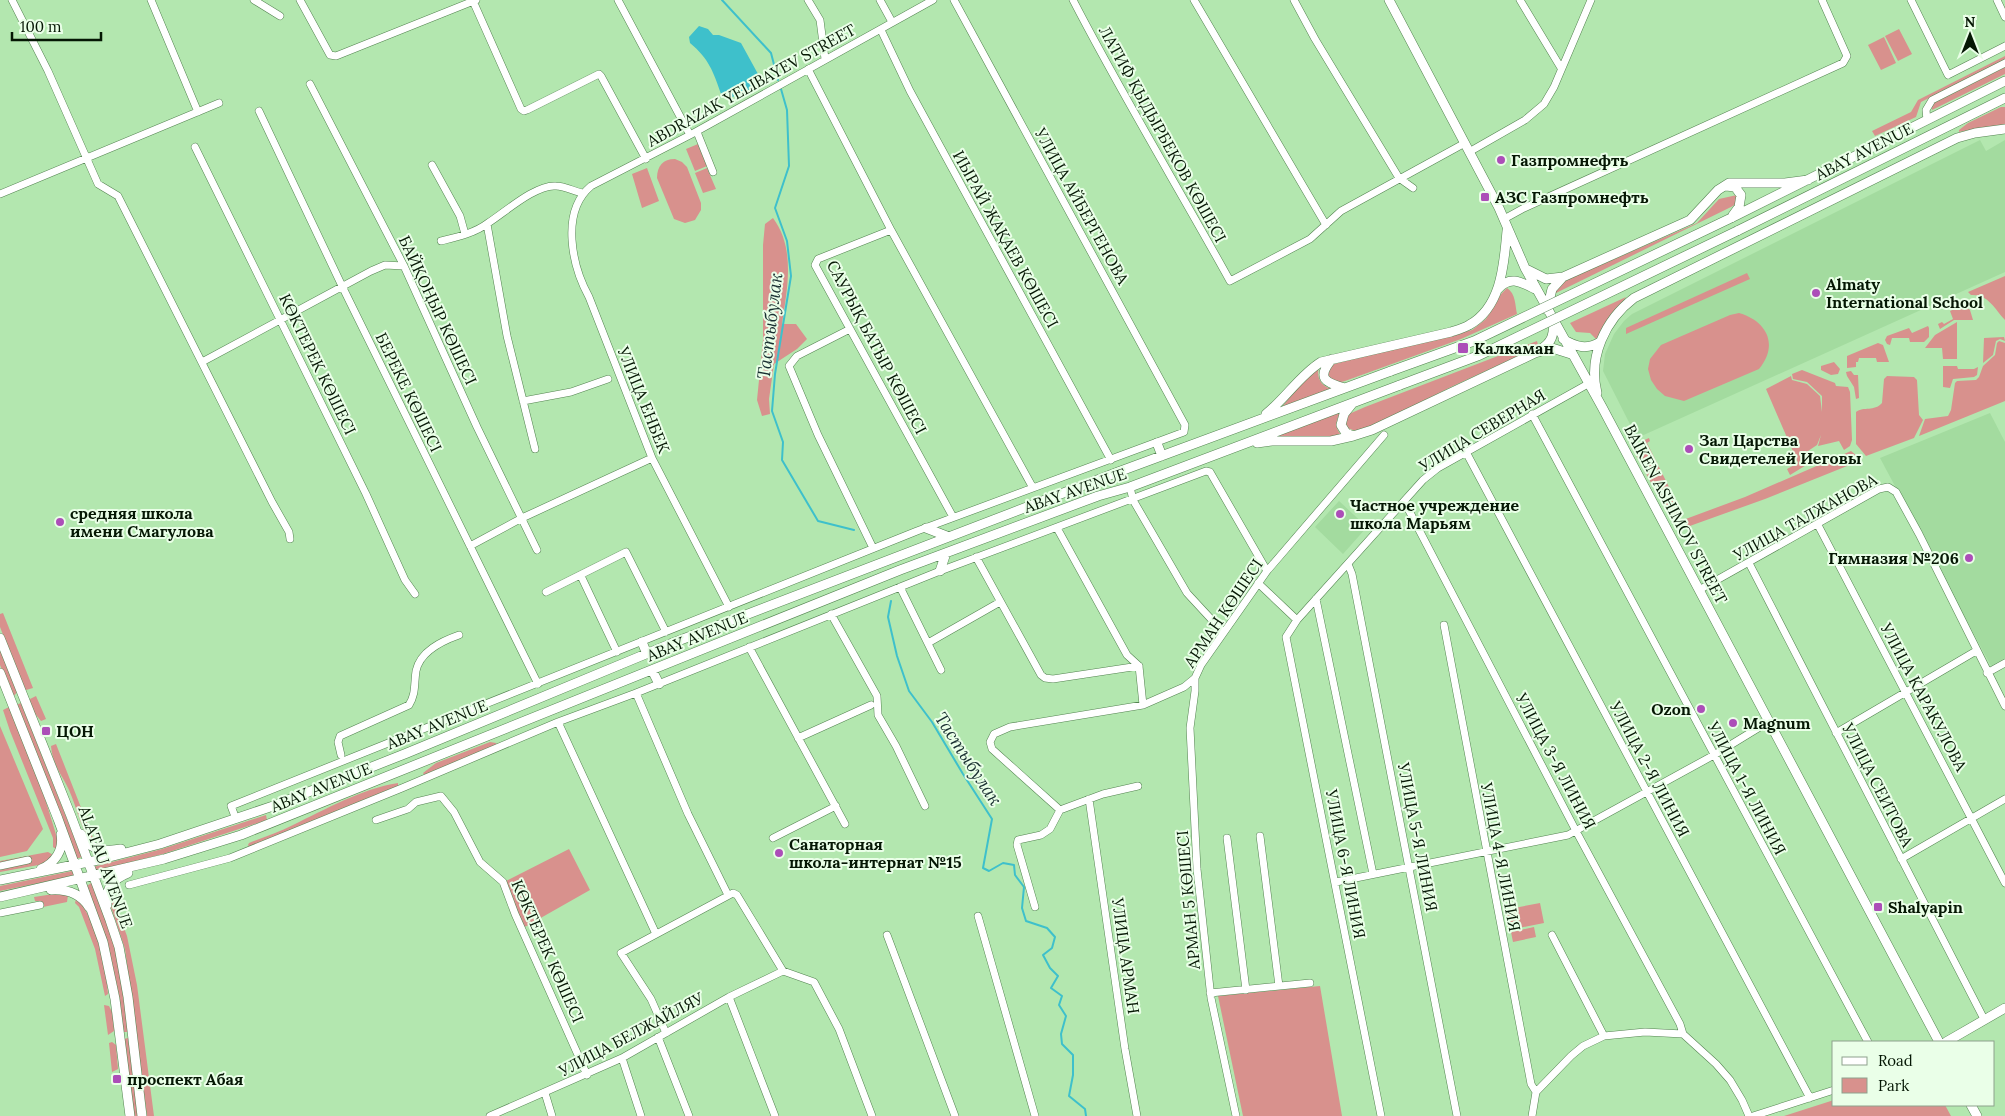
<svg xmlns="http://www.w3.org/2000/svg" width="2005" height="1116" font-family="Lora,serif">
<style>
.built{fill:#a3db9f}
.green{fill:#d8918d}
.water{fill:#3ec0cb}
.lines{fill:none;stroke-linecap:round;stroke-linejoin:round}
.stream{stroke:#3ec0cb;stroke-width:2}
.minor-casing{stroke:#538350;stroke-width:8}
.major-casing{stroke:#538350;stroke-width:10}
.minor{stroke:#fff;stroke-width:7}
.major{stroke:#fff;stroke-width:9}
.major-bridge-casing{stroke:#538350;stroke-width:10;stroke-linecap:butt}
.major-bridge{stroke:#fff;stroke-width:9}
.poi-dot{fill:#ac4eb8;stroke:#eaffe8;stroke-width:2}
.labels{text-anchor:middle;stroke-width:4;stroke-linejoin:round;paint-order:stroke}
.street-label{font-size:16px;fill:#051704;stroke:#eaffe8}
.poi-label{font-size:16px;font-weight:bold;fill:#051704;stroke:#eaffe8;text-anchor:start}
.water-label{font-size:18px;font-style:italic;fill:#192f31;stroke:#eaffe8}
</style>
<rect width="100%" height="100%" fill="#b3e7af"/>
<!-- built -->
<path class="built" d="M1980 140 1986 151 2005 140V272L1637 438 1603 371 1605 354 1614 334 1624 321 1632 314Z
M1990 413 2005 442V658L1991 666 1880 458Z
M1339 501 1367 527 1343 554 1315 527Z"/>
<!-- green -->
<path class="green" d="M1899 29 1912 54 1898 61 1885 36Z
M1884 37 1896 63 1881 70 1868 45Z
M2005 56V60L1921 102 1916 117 1875 136 1872 131 1911 112 1918 100Z
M2005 67V74L1932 110V104Z
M2001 107H2005V125L1979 128 1959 132V130L1968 123Z
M698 144 707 166 695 171 686 149Z
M675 159 682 162 687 167 701 203V210L695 220 685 223 674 219 657 178C657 166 663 159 675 159Z
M647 168 659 201 642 208 632 174Z
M707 168 716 189 703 193 695 173Z
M1737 195 1736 204 1731 207 1554 294 1564 281 1697 223 1719 199Z
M773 218C796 249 787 289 782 324H796L807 339 797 349 774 364 769 399 770 414 762 416 757 400 763 340V245L765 224Z
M1747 273 1750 279 1626 334V328Z
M2005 276V320C1994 308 1988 294 1971 295L1968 292Z
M1507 288C1516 294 1515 305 1517 314L1461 339 1345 381 1338 383 1327 379 1330 367 1334 364 1472 330 1486 319 1501 294Z
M1626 297 1596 339 1590 333 1576 332 1570 323Z
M1963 305 1970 310 1973 320H1954L1940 329 1938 324 1942 322 1944 324 1953 319 1950 311Z
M1739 313C1767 321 1779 345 1759 369L1684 401 1665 396 1657 389 1651 380 1648 369 1650 359 1661 345 1730 315Z
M1957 322V359H1943L1942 348H1925L1935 335Z
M1928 326 1929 328V337L1924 342H1910L1909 338H1892L1890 345 1887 344 1885 340 1887 336 1909 328 1912 333Z
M2004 337 2005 341 2000 339 1996 341 1993 355 1983 363 1984 338Z
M1537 341 1538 345 1529 351 1453 386 1377 424 1356 431 1347 428 1345 420 1349 414 1365 407Z
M1999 341 2005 343V401L1919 436 1925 419 1948 416 1951 410 1955 383 1957 381 1976 380 1979 377 1983 366 1995 355 1997 343Z
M1878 343 1883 345 1889 362H1877L1876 358H1859L1858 362H1856V367L1847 368V356Z
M1834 362 1840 369 1838 374 1831 375 1821 370V366Z
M1319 366C1316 378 1321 387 1333 389L1282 407 1306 377Z
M1943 366H1957L1958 369H1974L1978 367 1977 375 1974 377 1953 379 1950 388 1943 387Z
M1802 370 1835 383 1836 386 1848 387 1850 392 1852 440 1850 446 1844 450 1839 441 1818 446 1821 435 1817 445 1805 453 1808 464 1790 475 1787 469 1798 463 1766 389 1791 376 1792 380 1807 384 1820 396 1822 412V396L1807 382 1793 379 1792 374Z
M1851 371 1854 375H1858L1859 398 1856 399 1854 387 1847 376 1846 372Z
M1887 376 1914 377 1917 380 1919 415 1923 420 1914 438 1866 456 1856 444V412C1864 406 1874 412 1882 403L1884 379Z
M1341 412C1334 422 1335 431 1345 438L1321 439 1277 436Z
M1649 438 1650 441 1647 443 1683 515 1672 521 1631 446Z
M1851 451 1862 460 1765 499 1687 527 1683 520 1745 497Z
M3 613 33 688 26 690 23 687 0 627V614Z
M0 649 17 692 14 696 12 695 0 665Z
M36 696 46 719 41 721 32 710 28 700Z
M21 703 82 857 76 859 16 705Z
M9 707 39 779 58 841 57 850 53 847V838L10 731 3 710Z
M0 726 43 829 27 851 0 857Z
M490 742 496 743 497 745 425 776 423 773 436 763Z
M56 744 93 838 91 842C80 826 77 808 69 790 61 773 53 766 51 746Z
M398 783V786L249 847 248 845 249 843C264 837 279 832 293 825 326 809 361 789 398 783Z
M266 815 267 820 163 854 96 871 93 867 162 849Z
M569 849 590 890 523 928 506 881Z
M48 852 55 856 44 864 0 872V869L31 862V858L0 864V861Z
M72 871 75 874 73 876 0 891V886Z
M91 883C105 898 133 1012 127 1032H123L105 936 87 886Z
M60 893 68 895 67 902 0 916 41 906 40 901H35L34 897Z
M111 893 127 936 137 985 154 1116H147L125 949 111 907Z
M76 899C94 912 107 971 108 994L105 996 95 949 79 907 75 903Z
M1540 903 1544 923 1508 930 1504 910Z
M1534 927 1536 937 1513 942 1511 932Z
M1320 986 1342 1116H1243L1218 996Z
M104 1005 109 1006 113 1014 114 1031 108 1035Z
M128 1038 140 1116H133L124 1039Z
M112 1042 116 1045 118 1069 112 1072 109 1043Z
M1834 1100V1105H1945L1951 1116H1784Z"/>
<!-- water -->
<path class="water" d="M699 26 708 29 713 35H719L741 43 758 74 753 88 730 98 721 94C713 71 709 59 690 43L689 37Z"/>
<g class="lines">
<!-- stream -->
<path class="stream" d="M722 0 771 53 778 80
M781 89 787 110 789 166 775 208 787 241 791 276 775 374 772 411 783 442 782 460 818 521 854 530
M891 601 888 617 897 656 909 691 932 722 963 774 992 819 983 868 989 871 1003 863 1014 865 1015 875 1024 887 1022 908 1026 921 1047 928 1055 937 1052 948 1043 955 1050 968 1058 976 1051 988 1062 996 1059 1005 1066 1016 1061 1034 1062 1044 1073 1055V1075L1069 1096 1085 1109 1086 1116"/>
<defs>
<path id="minor" d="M12 0 48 71 98 184 118 196 272 502 289 532 290 539
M151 0 198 112
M254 0 280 16
M300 0 330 55 336 56 476 0
M618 0 690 135
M808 0 820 20 825 59
M880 0 892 22
M1073 0C1122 95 1178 187 1230 281L1310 239 1341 211 1465 143
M1194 0 1326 225
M1294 0 1315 39 1399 178 1413 188
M1520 0 1561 68
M1911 0 1948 75 2005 46
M1997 0 2005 17
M473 1 521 109 524 111 527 110 599 74 601 76 646 159
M881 30 910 91 1111 460
M808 69 891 230 1033 488
M310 84 404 266 477 427 537 550
M259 111 342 286 538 684
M1927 120 1926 110 1932 100 2005 63
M697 132 713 172
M195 147 366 494 405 580 415 594
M1469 152 1525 120 1544 104 1554 87 1591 0
M432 165 460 216 465 234
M0 194 219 103
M1504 219 1524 208 1843 63 1847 56 1822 0
M487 224 507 336 535 449
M891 230 818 259 815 265 953 517
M441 241C457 237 475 233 488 223 504 213 536 184 556 186 564 186 574 191 582 193
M850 329 797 356 789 366 818 435 873 548
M202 362 371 271 385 265 404 266
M523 401 571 392 608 379
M1532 414 1868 1042
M1466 452 1810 1098
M1130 487 1133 500 1187 593 1223 632
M1404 501 1576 831 1680 1024 1683 1034
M1818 525 2005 883
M1057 528 1127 655 1139 666
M470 546 522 518 652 458
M976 557 1041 675 1045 678 1053 679 1139 666
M1749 563 1984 1019
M1348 564 1352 574 1457 1116
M581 576 617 652
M1258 583 1297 620
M900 587 941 670
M1699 590 1879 489 1888 487 1896 492 1919 534 2005 706
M546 592 626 552 666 632
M1316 599 1373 874
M729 607 652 458 589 297C572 266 560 212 591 186L690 135 933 0
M831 614 877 696 878 715 896 746 925 806
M1444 625 1531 1084 1536 1092
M928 643 1000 602
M749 647 845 824
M1139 666 1143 705
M1987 673 2005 663
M1195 678V691L1190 728 1197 869 1211 998 1236 1116
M636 693 688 814 728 895
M558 722 656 934
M1836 733 1976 651
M798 738 871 705
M341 755 338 742 340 736 409 705C416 694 414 684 416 671 420 651 442 641 459 635
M1089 799 1125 1049 1137 1116
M1060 810 992 749 990 742 994 734 1010 727 1143 705 1184 687 1195 678 1201 665 1267 571 1384 435
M236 819 231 806 917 531 1184 432 1185 425 954 0
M376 820 408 809 416 802 441 796 454 812 480 862 503 882 515 914 587 1075
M1260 836 1279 986
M773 838 836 806
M1227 838 1246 990
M1901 859 2005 799
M0 866 28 860
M1336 882 1568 835 1714 755 1768 722
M129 885 230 858 402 788 558 722 636 693 940 571 1206 471 1210 472 1267 571
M1035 907 1017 845 1018 840 1041 835 1050 829 1060 810 1103 794 1138 786
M0 913 40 905
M978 916 1035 1116
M887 935 955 1116
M1552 935 1604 1036
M783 971 814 982 839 1029 872 1116
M1210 993 1310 983
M729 997 775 1116
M666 1033 651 999 621 953 733 893 737 895 783 971
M658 1037 689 1116
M622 1058 641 1116
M545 1093 552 1116
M490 1116 622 1058 729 997 783 971
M1381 1116 1286 637 1297 620 1423 480 1438 468 1588 384
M1532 1116 1536 1092 1571 1056 1583 1046 1604 1036 1645 1032 1683 1034 1716 1064 1730 1080 1742 1100 1749 1116
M1753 1116 1834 1090"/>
<path id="major" d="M1389 0 1499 208 1525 268 1602 407 1939 1042
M1726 186 1735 187 1741 195 1739 207 1731 218
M1731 218 2005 81
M1737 231 2005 98
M1526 269 1546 279 1563 277 1690 220 1718 190 1729 183H1785L1808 180
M1498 289C1510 275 1521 282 1535 289
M1547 310 1552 289 1562 278
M1563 339C1576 347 1587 350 1600 342
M1541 349C1552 342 1553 336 1554 324
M1332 359C1316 378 1325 383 1345 388
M1597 393C1588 357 1605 320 1634 298L1957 138 1975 133 2005 129
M1352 404 1344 414 1341 425 1346 433 1353 436
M1266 414C1286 398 1300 375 1321 362L1451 332C1457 330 1464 328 1469 325 1502 307 1504 263 1507 231
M1157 443 1162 456
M1257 443 1272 441H1331L1353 436 1372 430 1535 353 1552 348 1571 354
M926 528 949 537
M940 571 946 553
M0 638 71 816 110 920 119 947 128 997 142 1116
M642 642 647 654
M652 670 659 684
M0 673 58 819 103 942 115 999 130 1116
M81 834C89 850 105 852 121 849
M41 869C55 863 64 850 61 834
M0 880 98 860 160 844 273 806 407 753 670 644 1118 472 1391 371
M51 890C67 889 80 893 89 907
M0 897 164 859 241 835 900 570 1098 496 1130 487 1400 385
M107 905C105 888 113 879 128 873
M1946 1042 2005 1008
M1971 1105 1977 1116"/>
</defs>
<!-- minor casing -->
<use href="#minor" class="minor-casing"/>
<!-- major casing -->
<use href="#major" class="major-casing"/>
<!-- minor -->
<use href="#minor" class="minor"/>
<!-- major -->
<use href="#major" class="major"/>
<defs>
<path id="major-bridge" d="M1391 371 1474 341 1731 218
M1400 385 1480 355 1737 231"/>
</defs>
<!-- major-bridge casing -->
<use href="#major-bridge" class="major-bridge-casing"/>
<!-- major-bridge -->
<use href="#major-bridge" class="major-bridge"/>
</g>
<!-- markers -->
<g class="poi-dot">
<circle cx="1501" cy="160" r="5"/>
<rect x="1480" y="192" width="10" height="10" rx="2.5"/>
<circle cx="1816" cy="293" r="5"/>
<rect x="1457" y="342" width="12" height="12" rx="2.5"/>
<circle cx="1689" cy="449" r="5"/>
<circle cx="1340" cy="514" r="5"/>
<circle cx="60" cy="522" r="5"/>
<circle cx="1969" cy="558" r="5"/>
<circle cx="1701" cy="709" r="5"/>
<circle cx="1733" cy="723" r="5"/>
<rect x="41" y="726" width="10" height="10" rx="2.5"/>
<circle cx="779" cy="853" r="5"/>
<rect x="1873" y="902" width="10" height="10" rx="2.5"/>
<rect x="112" y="1074" width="10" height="10" rx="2.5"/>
</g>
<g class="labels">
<!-- street labels -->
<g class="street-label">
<text transform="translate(751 85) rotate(-29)" y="6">ABDRAZAK YELIBAYEV STREET</text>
<text transform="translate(1163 134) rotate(61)" y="6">ЛАТИФ ҚЫДЫРБЕКОВ КӨШЕСІ</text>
<text transform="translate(1864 151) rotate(-27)" y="6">ABAY AVENUE</text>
<text transform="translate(1082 206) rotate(61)" y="6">УЛИЦА АЙБЕРГЕНОВА</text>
<text transform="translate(1006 239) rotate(61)" y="6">ИЫРАЙ ЖАҚАЕВ КӨШЕСІ</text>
<text transform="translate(438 310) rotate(65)" y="6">БАЙҚОҢЫР КӨШЕСІ</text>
<text transform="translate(877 347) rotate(62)" y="6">САУРЫҚ БАТЫР КӨШЕСІ</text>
<text transform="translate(318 364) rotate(64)" y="6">КӨКТЕРЕК КӨШЕСІ</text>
<text transform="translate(409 392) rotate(64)" y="6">БЕРЕКЕ КӨШЕСІ</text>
<text transform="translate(644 400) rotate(68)" y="6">УЛИЦА ЕНБЕК</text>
<text transform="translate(1482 430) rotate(-31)" y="6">УЛИЦА СЕВЕРНАЯ</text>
<text transform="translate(1075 490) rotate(-19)" y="6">ABAY AVENUE</text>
<text transform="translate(1676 514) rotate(62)" y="6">BAIKEN ASHIMOV STREET</text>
<text transform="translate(1805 517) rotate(-29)" y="6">УЛИЦА ТАЛЖАНОВА</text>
<text transform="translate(1223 613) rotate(-56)" y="6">АРМАН КӨШЕСІ</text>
<text transform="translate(697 636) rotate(-22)" y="6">ABAY AVENUE</text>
<text transform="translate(1924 697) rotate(62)" y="6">УЛИЦА КАРАКУЛОВА</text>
<text transform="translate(437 724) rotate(-22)" y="6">ABAY AVENUE</text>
<text transform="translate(1556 761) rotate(62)" y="6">УЛИЦА 3-Я ЛИНИЯ</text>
<text transform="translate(1650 769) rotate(62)" y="6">УЛИЦА 2-Я ЛИНИЯ</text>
<text transform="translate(1878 785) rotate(63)" y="6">УЛИЦА СЕИТОВА</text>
<text transform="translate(321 787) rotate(-22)" y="6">ABAY AVENUE</text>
<text transform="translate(1747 788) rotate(62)" y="6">УЛИЦА 1-Я ЛИНИЯ</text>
<text transform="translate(1418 837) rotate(79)" y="6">УЛИЦА 5-Я ЛИНИЯ</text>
<text transform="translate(1501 857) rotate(79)" y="6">УЛИЦА 4-Я ЛИНИЯ</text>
<text transform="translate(1346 864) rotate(79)" y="6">УЛИЦА 6-Я ЛИНИЯ</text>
<text transform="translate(106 867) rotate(70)" y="6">ALATAU AVENUE</text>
<text transform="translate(1188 900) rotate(-95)" y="6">АРМАН 5 КӨШЕСІ</text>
<text transform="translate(548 951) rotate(66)" y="6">КӨКТЕРЕК КӨШЕСІ</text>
<text transform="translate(1126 956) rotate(82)" y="6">УЛИЦА АРМАН</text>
<text transform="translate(631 1034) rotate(-28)" y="6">УЛИЦА БЕЛЖАЙЛЯУ</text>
</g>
<!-- poi labels -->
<g class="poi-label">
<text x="1511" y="166">Газпромнефть</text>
<text x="1495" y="203">АЗС Газпромнефть</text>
<text x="1826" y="290">Almaty<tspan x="1826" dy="18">International School</tspan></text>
<text x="1474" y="354">Калкаман</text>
<text x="1699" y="446">Зал Царства<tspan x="1699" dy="18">Свидетелей Иеговы</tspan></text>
<text x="1350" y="511">Частное учреждение<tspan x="1350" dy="18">школа Марьям</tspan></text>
<text x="70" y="519">средняя школа<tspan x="70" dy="18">имени Смагулова</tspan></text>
<text x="1959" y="564" text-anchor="end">Гимназия №206</text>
<text x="1691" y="715" text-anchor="end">Ozon</text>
<text x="1743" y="729">Magnum</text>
<text x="56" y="737">ЦОН</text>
<text x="789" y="850">Санаторная<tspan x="789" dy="18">школа-интернат №15</tspan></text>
<text x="1888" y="913">Shalyapin</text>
<text x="127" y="1085">проспект Абая</text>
</g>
<!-- water labels -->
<g class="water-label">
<text transform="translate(770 326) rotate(-83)" y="6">Тастыбулак</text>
<text transform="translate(968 759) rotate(57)" y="6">Тастыбулак</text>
</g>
</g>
<!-- legend -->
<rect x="1832" y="1041" width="162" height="65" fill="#eaffe8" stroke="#8ea28d"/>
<rect x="1842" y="1057" width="25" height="8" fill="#ffffff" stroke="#8ea28d"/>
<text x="1878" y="1066" font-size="15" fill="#051704">Road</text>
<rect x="1842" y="1078" width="25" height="15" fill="#d8918d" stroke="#8ea28d"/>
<text x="1878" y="1091" font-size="15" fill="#051704">Park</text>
<!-- north arrow -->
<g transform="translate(1970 35)" stroke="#eaffe8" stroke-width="4" paint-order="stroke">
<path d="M0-4L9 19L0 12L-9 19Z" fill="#051704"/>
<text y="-8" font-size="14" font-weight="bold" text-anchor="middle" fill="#051704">N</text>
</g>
<!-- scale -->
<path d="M12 32v8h89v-8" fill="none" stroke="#051704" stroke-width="2.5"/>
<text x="20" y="32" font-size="15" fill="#051704" stroke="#eaffe8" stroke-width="4" paint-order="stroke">100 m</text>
</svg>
